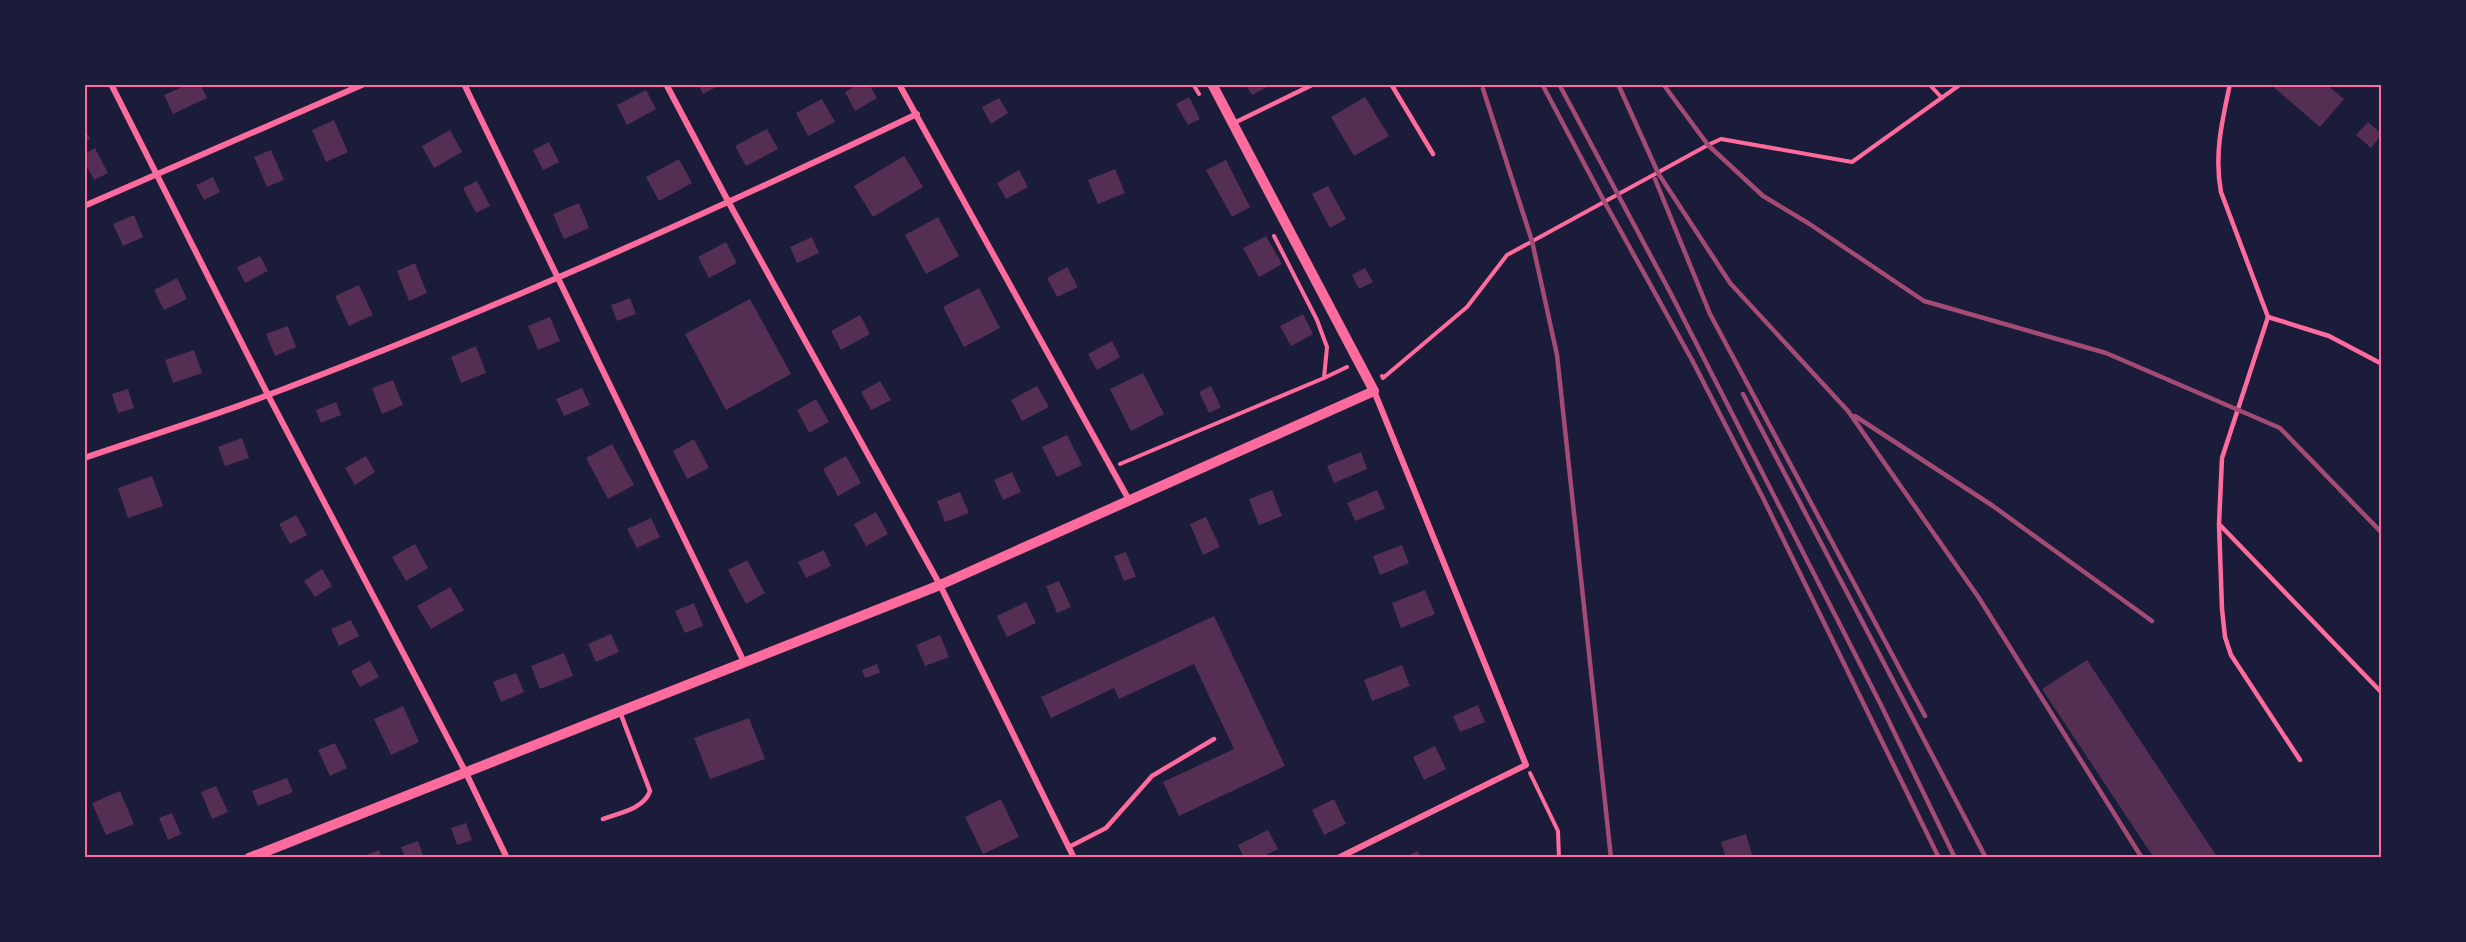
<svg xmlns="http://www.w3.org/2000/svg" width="2466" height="942" font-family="'Exo 2',sans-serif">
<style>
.building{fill:#542f53}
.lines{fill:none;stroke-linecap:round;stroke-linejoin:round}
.path{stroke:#ff6b9d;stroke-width:4}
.service{stroke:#ff6b9d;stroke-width:4.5}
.minor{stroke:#ff6b9d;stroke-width:6}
.tertiary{stroke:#ff6b9d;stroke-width:10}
.rail{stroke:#a44b75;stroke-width:4.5}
.neatline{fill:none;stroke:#ff6b9d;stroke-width:2}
</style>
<rect width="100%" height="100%" fill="#1b1b3a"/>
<!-- building -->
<path class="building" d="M189 84H200L207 98 173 114 164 95Z
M698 84H722L703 94Z
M859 84H869L877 98 855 111 845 92Z
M1245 84H1273L1252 95Z
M2270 84H2326L2344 99 2320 127Z
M646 90 656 109 627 125 617 105Z
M1189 97 1200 119 1188 125 1176 104Z
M1365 97 1389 136 1354 156 1331 117Z
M999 98 1008 113 991 124 982 107Z
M822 99 835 122 808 136 796 113Z
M334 120 348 152 326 162 312 130Z
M2368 122 2382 134 2371 148 2356 135Z
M84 127 90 139 84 143Z
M767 129 778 149 746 166 735 146Z
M450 130 462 152 434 168 422 146Z
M549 142 559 162 543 170 533 150Z
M95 148 108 173 94 180 84 161V154Z
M271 150 284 180 267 187 254 157Z
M904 156 923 187 873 217 854 186Z
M679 159 692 183 659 201 646 177Z
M1226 160 1250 207 1232 217 1206 170Z
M1115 169 1125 193 1098 204 1088 180Z
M1019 170 1028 187 1006 199 997 183Z
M213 177 220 192 204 200 196 185Z
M477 181 490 206 476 213 463 188Z
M1328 186 1346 219 1330 228 1312 194Z
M579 203 589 228 564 239 553 214Z
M134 215 143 237 123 246 113 224Z
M938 217 959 256 926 274 905 235Z
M1266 236 1282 264 1259 277 1243 248Z
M812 237 819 253 797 263 790 247Z
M726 242 737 263 709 278 698 257Z
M260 256 268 271 245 283 237 267Z
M415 263 427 293 409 301 397 271Z
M1067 267 1078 287 1057 297 1047 278Z
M1365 268 1373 282 1359 289 1352 275Z
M177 278 187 299 164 310 154 290Z
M359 285 373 315 349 326 335 296Z
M979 288 1000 328 964 347 943 307Z
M630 298 636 314 617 321 611 305Z
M750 299 791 374 726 410 685 334Z
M1303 314 1313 334 1291 346 1280 326Z
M860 315 870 334 841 350 831 331Z
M550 317 560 341 538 350 528 326Z
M288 326 296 347 275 356 266 334Z
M1112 341 1120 357 1097 370 1088 354Z
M476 346 486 373 461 383 451 357Z
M194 350 202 373 173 383 165 360Z
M1143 373 1164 414 1131 431 1110 389Z
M393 380 403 405 382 414 372 388Z
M880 381 891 400 871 410 861 392Z
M1037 386 1049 407 1022 421 1011 400Z
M1211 386 1221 407 1209 413 1199 392Z
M582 388 590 405 564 416 556 399Z
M128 389 134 408 118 413 112 394Z
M816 399 829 422 809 433 797 410Z
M336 402 341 415 321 423 316 410Z
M1067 435 1082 465 1057 477 1042 447Z
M242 438 249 458 225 466 218 447Z
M694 439 709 468 687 479 673 451Z
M612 444 634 485 608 499 586 458Z
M1361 452 1367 469 1334 483 1327 466Z
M366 456 375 472 355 485 345 468Z
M846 456 861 483 838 496 823 469Z
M1012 472 1021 492 1003 500 994 480Z
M152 476 163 506 128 518 118 488Z
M1272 490 1282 516 1259 525 1249 499Z
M1377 490 1385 509 1355 521 1347 503Z
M960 492 969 513 945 522 937 501Z
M876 512 888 534 866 546 854 524Z
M296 515 307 535 290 544 279 524Z
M1206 517 1220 547 1203 555 1190 524Z
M651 518 660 537 637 548 627 529Z
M415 544 428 568 406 581 392 557Z
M1402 545 1409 563 1380 575 1373 556Z
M824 550 831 566 806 578 798 562Z
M1126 552 1136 577 1124 581 1114 556Z
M747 560 765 593 746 604 728 570Z
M322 569 332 586 315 597 304 581Z
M1059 581 1071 607 1057 613 1046 586Z
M450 587 464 610 431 629 417 606Z
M1425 590 1435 614 1401 628 1392 603Z
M1026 602 1036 623 1007 637 997 616Z
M694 603 703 626 685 633 675 611Z
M1214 616 1285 766 1179 816 1163 782 1234 749 1194 664 1119 699 1114 688 1051 718 1041 697Z
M351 620 359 636 339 646 331 629Z
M611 634 619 652 596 662 588 644Z
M940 635 949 657 925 666 916 645Z
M564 653 573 676 540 689 531 666Z
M2087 660 2200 831 2218 858H2154L2042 689Z
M370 661 379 677 360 687 351 671Z
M877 664 880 673 865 678 862 670Z
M1402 665 1410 686 1372 701 1364 680Z
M516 673 524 692 501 702 493 682Z
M1478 705 1485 722 1460 732 1453 716Z
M403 706 419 742 391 755 374 719Z
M749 718 765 759 710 779 694 738Z
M335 743 347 768 330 776 318 750Z
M1435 746 1446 769 1424 780 1413 757Z
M287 778 293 792 258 806 252 791Z
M216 786 228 812 212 819 201 792Z
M120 791 134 824 106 835 92 803Z
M1001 799 1019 837 983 854 965 817Z
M1334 799 1346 824 1324 835 1312 810Z
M172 813 181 834 168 840 159 818Z
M466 823 472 840 457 845 451 828Z
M1268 830 1278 849 1260 858H1244L1238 845Z
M1746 834 1753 858H1726L1721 842Z
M418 841 424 858H405L401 847Z
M379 850 382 858H358Z
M1418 851 1421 858H1403Z"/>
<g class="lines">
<!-- path -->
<path class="path" d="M1193 84 1199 94
M1929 84 1942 98
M1382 376 1383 378 1467 307 1507 255 1708 145 1721 139 1852 162 1961 84
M1324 378 1347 367
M1120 464 1324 378 1327 347 1317 320 1274 236
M1530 773 1558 831 1559 858"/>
<!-- service -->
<path class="service" d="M1391 84 1433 154
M2230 84C2222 121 2214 155 2221 192L2268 317
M1234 123 1314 84
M2219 524 2222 458 2268 317 2329 336 2382 364
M2300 760 2231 655 2225 637 2222 609 2219 524 2382 693
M603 819C619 813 644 809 650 791L620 712
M1069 847 1106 828 1152 776 1214 739"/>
<!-- minor -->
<path class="minor" d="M111 84 268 395 465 771 507 858
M464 84 744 662
M666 84 729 203 940 585 1074 858
M899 84 1129 500
M84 206 364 84
M84 458C145 437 208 418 268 395 489 312 704 215 917 114
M1338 858 1526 765 1374 391"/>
<!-- tertiary -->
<path class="tertiary" d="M249 858 940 585 1374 391 1212 84"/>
<!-- rail -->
<path class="rail" d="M1542 84 1604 201 1692 360 1763 498 1939 858
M1559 84 1671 294 1881 705 1955 858
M1618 84 1658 173 1730 283 1848 411 1979 598 2142 858
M1663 84 1708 145 1763 196 1808 223 1924 301 2106 353 2280 428 2382 533
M1483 89 1532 241 1557 355 1611 858
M1655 179 1710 314 1925 716
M1743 394 1986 858
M1855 416 1993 506 2152 621"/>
</g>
<!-- border -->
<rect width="2466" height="942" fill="none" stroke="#1b1b3a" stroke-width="171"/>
<rect x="86" y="86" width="2294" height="770" class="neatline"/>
</svg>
